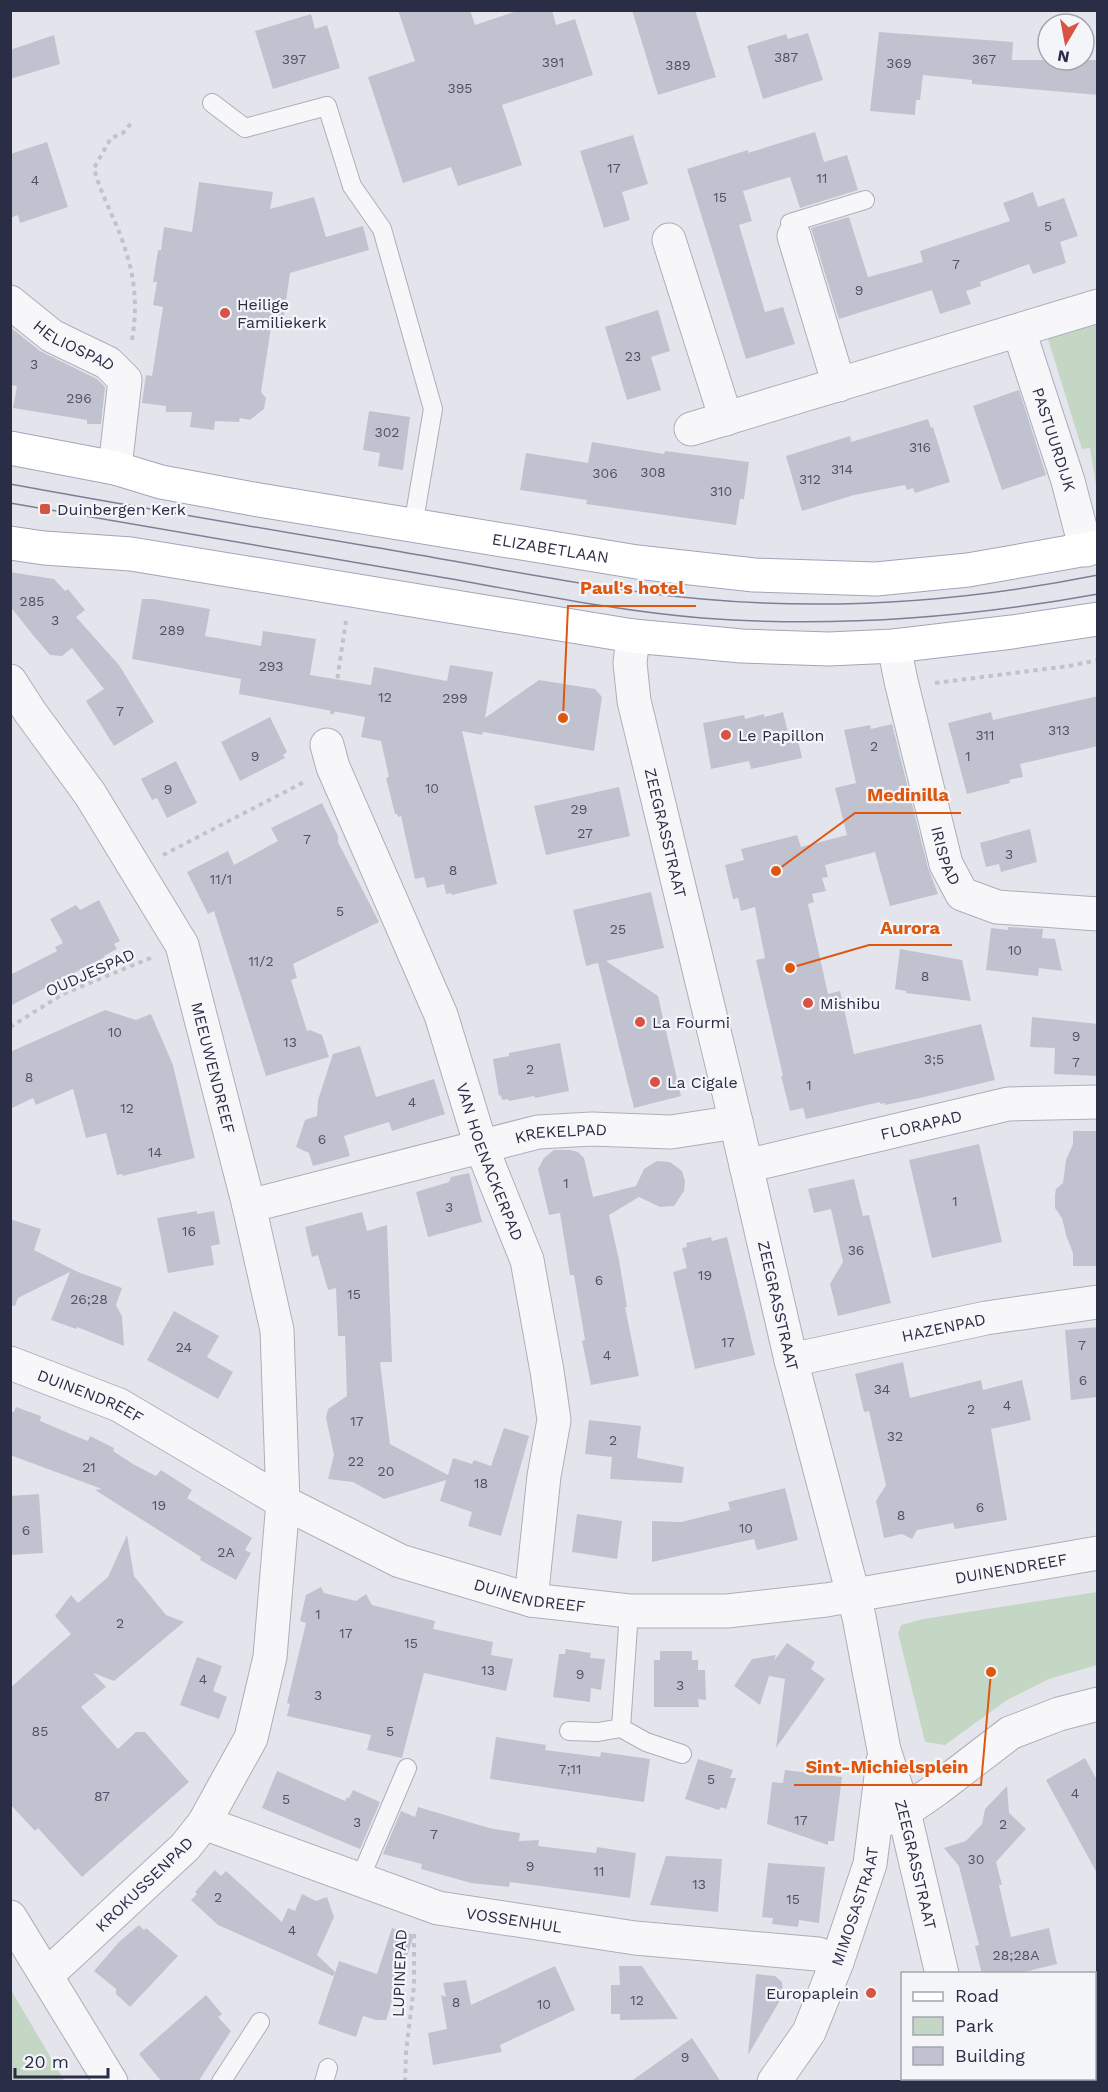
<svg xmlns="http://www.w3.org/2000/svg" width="1108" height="2092" font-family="'Work Sans',sans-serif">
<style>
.green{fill:#c4d7c4}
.building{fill:#c0c2d0}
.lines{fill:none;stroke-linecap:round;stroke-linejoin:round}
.service-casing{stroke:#acaeba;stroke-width:20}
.minor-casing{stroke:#acaeba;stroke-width:35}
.primary-casing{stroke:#a2a5b9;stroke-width:35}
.path{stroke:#c2c2cb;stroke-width:4;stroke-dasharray:4.5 4.5;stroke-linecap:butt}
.service{stroke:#f7f7fa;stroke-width:18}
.minor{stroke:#f7f7fa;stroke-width:33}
.primary{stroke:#fff;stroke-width:33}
.tram{stroke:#7c7f97;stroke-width:1.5}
.poi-dot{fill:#d75343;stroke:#f4f5f9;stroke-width:2}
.labels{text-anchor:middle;stroke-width:4.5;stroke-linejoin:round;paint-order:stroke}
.number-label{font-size:14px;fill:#505268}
.poi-label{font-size:16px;fill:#2a2d46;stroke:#f4f5f9;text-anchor:start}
.street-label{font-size:16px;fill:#2a2d46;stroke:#f4f5f9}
.leader{fill:none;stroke:#de570f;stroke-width:2}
.callout-dot{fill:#de570f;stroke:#f4f5f9;stroke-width:2}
.callout-label{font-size:18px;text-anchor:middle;font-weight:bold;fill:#de570f;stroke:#f4f5f9;stroke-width:4.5;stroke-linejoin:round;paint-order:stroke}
</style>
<rect width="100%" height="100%" fill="#e4e5ec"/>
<!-- green -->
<path class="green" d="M1097 322V491L1090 448 1082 449 1048 339Z
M1097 1592V1665L1049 1679 1007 1700 945 1745 925 1742 898 1633 901 1625 923 1619Z
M11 1990 64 2080 65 2081H11Z"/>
<!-- building -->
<path class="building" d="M398 10H470L475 25 520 10H552L556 25 575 19 593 75 502 105 522 165 458 186 451 167 403 183 368 77 415 61Z
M632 10H695L716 77 658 95Z
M311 14 315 29 327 25 340 68 273 89 255 31Z
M879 32 1013 42 1012 60H1098V95L972 84V80L923 75 920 100H916L915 115 870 111Z
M808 33 823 80 763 99 747 46 786 34 788 39Z
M54 35 60 64 10 79V50Z
M815 132 824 162 847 155 858 190 800 208 790 177 743 191 752 221 739 225 765 312 783 307 795 344 746 359 687 169 748 150V153Z
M633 135 648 184 622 192 630 220 604 228 580 151Z
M47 142 68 207 20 223 18 215 10 218V154Z
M199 182 273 192 270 209 314 197 326 237 363 226 369 250 290 273 283 322 272 321 261 392 266 398 264 409 250 420 240 418 239 422 215 421 214 430 190 427 192 412H166V406L142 403 146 375 152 376 163 307 153 305 157 282H153L158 250H161L164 227 192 232Z
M1033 192 1038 207 1064 198 1078 236 1060 242 1066 263 1033 274 1029 264 980 282 981 286 966 291 971 304 940 314 932 290 839 319 811 228 849 217 868 277 923 262 920 251 1010 221 1003 203Z
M658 310 670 351 651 357 661 390 627 400 605 327Z
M10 327 40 351 97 379 105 387 101 424H87V420L13 408 17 386 10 385Z
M1019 390 1046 475 1002 490 973 406Z
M369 411 410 417 403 470 378 466 380 453 363 450Z
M928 419 931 428 933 427 950 482 915 493 913 488 907 490 905 485 854 495 802 511 786 456 850 436 851 442Z
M592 442 664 454 665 451 749 462 744 499H740L736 525 586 504 587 500 520 490 526 453 588 463Z
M10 572 54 579 65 591 68 589 85 610 76 617 119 665 154 722 114 746 86 701 104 689 72 648 62 656 50 655 32 634 10 606Z
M142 599H153L210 609 205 636 261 646 263 631 316 639 310 675 371 685 374 667 447 681 450 665 493 672 485 718 539 680 595 689 602 697 594 751 483 732 482 735 462 731 497 884 452 895 451 893 446 894 444 884 427 888 424 877 415 879 401 816 398 817 397 814H395L386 778 389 777 381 741 361 737 365 717 239 694 241 679 132 659Z
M1098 696V746L1020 764 1023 777 1009 780 1010 783 967 794 948 723 991 712 993 720Z
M783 712 788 733 796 731 802 758 751 769 749 761 711 769 703 723 744 715 745 719 764 714V717Z
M270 717 287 752 283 755 285 758 240 781 221 742Z
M892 724 928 868 938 894 890 906 875 852 825 865 828 877 822 878 826 891 812 894 814 902 808 904 828 994 840 991 854 1054 981 1024 995 1080 920 1098 885 1105V1103L880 1104V1102L806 1119 803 1108 790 1111 781 1076H783L756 960 765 958 755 907 741 911 738 898 733 899 725 865 744 860 741 849 797 835 801 847 847 835 835 788 856 783 844 730 870 725 871 729Z
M176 761 197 803 167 818 157 798 152 800 141 779Z
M619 787 630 836 546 855 534 806Z
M322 803 338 836V842L379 922 293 964 297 978 291 980 307 1031 310 1030 322 1035 329 1057 266 1076 214 911 208 914 187 872 228 851 234 865 278 841 271 828Z
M1030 829 1037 862 1001 872 999 864 986 867 980 843Z
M651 892 664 948 606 961 658 996 681 1096 634 1108 598 963 586 966 573 910Z
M99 900 120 941 114 944 117 949 104 956 105 957 10 1006V975L57 951 55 947 63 943 50 919 76 905 80 910Z
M1008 927 1043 929 1042 938 1055 939 1062 971 1039 968 1038 976 986 970 991 928 1008 930Z
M900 949 962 960 971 1001 906 993V991L895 989Z
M105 1010 136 1020 151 1014 173 1065 195 1158 123 1176 122 1174 117 1175 106 1133 86 1138 73 1089 36 1105 33 1098 10 1109V1052Z
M1032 1017 1098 1024V1076L1054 1074 1055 1048 1030 1047Z
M560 1043 569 1091 535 1098 534 1096 509 1101 508 1099 502 1100 501 1095 499 1096 493 1059 509 1056V1053Z
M360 1046 376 1097 434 1079 445 1114 392 1131 389 1122 344 1136 350 1156 313 1166 309 1153 296 1147 305 1120 317 1116 318 1100 333 1054Z
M1073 1131H1098V1266H1073V1253L1066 1235 1062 1218 1055 1208V1195L1056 1189 1063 1183 1066 1160 1073 1144Z
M979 1144 1002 1242 932 1258 909 1160Z
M554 1150H570L578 1152 584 1158 593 1197 636 1186 644 1169 657 1161 670 1162 682 1171 685 1181 684 1191 674 1206 660 1207 639 1197 609 1215 619 1260 627 1307H625L639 1376 591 1385 582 1341 585 1340 574 1275H570L560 1213 549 1215 538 1169 544 1158Z
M469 1173 482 1222 428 1237 416 1192 449 1182 451 1177Z
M854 1179 863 1216 869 1215 891 1303 838 1316 830 1284 843 1262 831 1209 814 1213 808 1189Z
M197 1211V1214L214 1211 220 1244 211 1246 214 1265 168 1273 157 1218Z
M362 1212 367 1231 387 1225 392 1362H380L390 1444 448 1475 453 1458 472 1464 474 1460 491 1466 504 1428 529 1436 501 1536 468 1526 472 1512 440 1501 446 1480 384 1499 353 1482 328 1479 334 1455 326 1418 328 1409 347 1396 345 1336H338L336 1288 328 1290 318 1255 312 1257 305 1227Z
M10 1219 41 1229 34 1250 78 1272 122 1288 116 1305 122 1316 124 1346 77 1327 76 1329 51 1320 70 1272 18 1298 15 1306 10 1305Z
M711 1237 712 1241 727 1237 755 1355 695 1369 673 1272 687 1268 682 1248 687 1247 686 1243Z
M174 1311 219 1336 207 1357 233 1372 218 1399 147 1360Z
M1098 1327V1397L1071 1400 1065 1330Z
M903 1362 910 1398 981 1380 983 1390 1022 1380 1031 1420 991 1429 1007 1520 955 1529 953 1523 917 1530 912 1539 902 1534 884 1538 876 1501 886 1485 869 1411 864 1412 855 1374Z
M16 1407 41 1416 40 1421 80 1438 88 1441 90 1436 114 1448 113 1451 133 1464 156 1476 161 1470 192 1490 187 1498 252 1538 245 1550 251 1553 236 1580 200 1560 201 1557 95 1490 102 1489 10 1455V1411L14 1412Z
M589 1420 641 1426 637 1458 684 1467 682 1483 610 1479 612 1457 585 1454Z
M785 1488 798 1540 757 1550 754 1539 652 1562V1521L681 1522 730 1510 728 1502Z
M39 1494 43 1553 10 1555V1496Z
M577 1514 622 1521 617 1559 572 1552Z
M127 1535 134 1576 166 1615 184 1622 114 1681 93 1673 106 1687 81 1707 118 1749 136 1732H145L189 1782 82 1877 38 1828 35 1831 10 1804V1688L71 1634 55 1616 71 1595 78 1603 108 1577Z
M321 1587 324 1593 356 1601 366 1594 372 1605 435 1621 433 1629 493 1642 491 1655 513 1659 506 1691 424 1673 402 1758 367 1750 371 1735 287 1716 290 1704 287 1703 306 1623 300 1621 306 1595Z
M787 1643 815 1662 811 1669 825 1679 776 1748 785 1679 769 1676 760 1705 734 1686 752 1659 776 1655 774 1661Z
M566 1649 591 1653 590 1658 605 1659 601 1690 591 1688 590 1702 553 1697 559 1654H565Z
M660 1651H692V1660H698V1670H705L706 1700 698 1699 699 1707H654V1660H660Z
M197 1657 222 1666 213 1691 227 1697 219 1719 180 1705Z
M496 1737 546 1745 545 1750 600 1757 601 1752 650 1759 644 1802 490 1779Z
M1085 1758 1098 1782V1875L1046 1780Z
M698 1759 733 1770 730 1778H736L726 1809 721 1807 719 1810 685 1799Z
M785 1770 842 1777 834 1841H828V1845L767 1824 772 1782 783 1783Z
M277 1771 345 1801 347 1797 349 1798 353 1790 380 1802 360 1849 262 1808Z
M1007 1786 1009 1813 1026 1829 996 1862 1002 1885H999L1011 1937 1049 1928 1057 1964 1016 1974H982L975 1946 979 1945 959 1866 944 1848 966 1841 982 1824 985 1809Z
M418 1807 489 1828 520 1833 519 1841 539 1840 538 1846 596 1853 597 1847 636 1853 630 1898 510 1882 509 1887 471 1883 421 1869 422 1864 383 1854 401 1811 415 1817Z
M666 1856 722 1859 718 1912 650 1905Z
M768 1863 825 1867 819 1923 799 1920 798 1927 772 1924 773 1918 762 1917Z
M215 1870 221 1876 226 1871 282 1922 288 1908 295 1911 302 1894 316 1901 327 1897 334 1917 317 1955 335 1972 333 1976 218 1925 191 1900 197 1894 195 1892Z
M139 1925 144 1930 146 1928 178 1956 130 2007 116 1994V1989L94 1971 119 1942Z
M392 1928 414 1935 386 2020H376L363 2016 356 2037 318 2024 339 1961 377 1974Z
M555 1966 575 2010 500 2045 502 2052 433 2065 428 2033 447 2029 441 1995 446 1997 443 1983 466 1980 471 2005Z
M619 1966H642L678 2019 620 2020V2014H611V1985H620Z
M756 1974 775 1976 782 1982 783 1991 782 1997 748 2055Z
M206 1995 222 2014 218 2017 231 2031 198 2082H162L139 2054Z
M692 2038 721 2082H630Z"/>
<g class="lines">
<defs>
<path id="service" d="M212 103 245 128 327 106 352 186 382 229 433 409 413 526
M794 236 790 223 865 200
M621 1728 646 1742 682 1754
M569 1731 598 1732 621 1728 629 1611
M359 1881 407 1768
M221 2082 260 2022
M324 2082 328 2068"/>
<g id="minor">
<path d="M794 236 839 385"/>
<path d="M669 240 726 419"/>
<path id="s1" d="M10 302 52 336 108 363 125 380 115 468"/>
<path id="s2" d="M1019 331 1068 481 1086 550"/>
<path d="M691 429 1098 306"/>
<path id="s3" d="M633 636 630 663 634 701 736 1122 791 1360 859 1617 884 1750 904 1812 942 1974"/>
<path id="s4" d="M894 646 901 681 946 864 962 894 997 907 1098 914"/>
<path id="s5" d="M10 681 30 712 90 794 182 945 249 1206 277 1330 283 1502 270 1657 251 1738 204 1823 185 1847 47 1975"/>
<path id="s6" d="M327 745 333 767 441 1015 481 1146 527 1260 547 1371 554 1420 544 1476 531 1600"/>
<path id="s7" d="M746 1166 1008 1104 1098 1102"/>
<path id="s8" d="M249 1206 538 1132 592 1129 671 1132 736 1122"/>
<path id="s9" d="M791 1360 986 1318 1098 1302"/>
<path id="s10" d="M10 1363 119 1405 283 1502 400 1561 531 1600 629 1611H727L826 1600 1098 1553"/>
<path d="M886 1819 904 1812 937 1789 1010 1733 1059 1714 1098 1704"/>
<path id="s11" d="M204 1823 438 1908 635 1938 818 1954 837 1962"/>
<path d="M10 1917 111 2082"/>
<path d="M967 2078 968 2082"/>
<path id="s12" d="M774 2082 809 2032 837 1962 870 1864 883 1761"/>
</g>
<g id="primary">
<path id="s13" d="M10 448 115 468 161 482 259 500 637 562 754 575 876 579 968 570 1098 547"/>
<path d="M10 543 44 548 131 554 633 636 742 646 829 649 894 646 1012 632 1098 619"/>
</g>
</defs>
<!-- service casing -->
<use href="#service" class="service-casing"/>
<!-- minor casing -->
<use href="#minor" class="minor-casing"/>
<!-- primary casing -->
<use href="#primary" class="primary-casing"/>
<!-- path -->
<path class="path" d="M132 340C137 310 136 282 126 252 118 223 101 197 94 168L111 138 123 133 132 122
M935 683 1069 666 1098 660
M332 714 346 621
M163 855 306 781
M10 1027 63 994 153 957
M405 2082 406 2052 414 1986V1933"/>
<!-- service -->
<use href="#service" class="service"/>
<!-- minor -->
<use href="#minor" class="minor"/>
<!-- primary -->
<use href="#primary" class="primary"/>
<!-- tram -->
<path class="tram" d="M10 484C141 508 272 530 402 552 502 569 602 590 702 599 834 611 968 601 1098 575
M10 503C154 528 297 553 440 577 527 592 614 611 702 618 835 628 967 618 1098 594"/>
</g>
<!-- markers -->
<g class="poi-dot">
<circle cx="225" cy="313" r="6"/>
<rect x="39" y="503" width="12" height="12" rx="3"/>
<circle cx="726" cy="735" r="6"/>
<circle cx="808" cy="1003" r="6"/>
<circle cx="640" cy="1022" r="6"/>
<circle cx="655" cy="1082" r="6"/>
<circle cx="871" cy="1993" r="6"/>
</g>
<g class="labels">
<!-- number labels -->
<g class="number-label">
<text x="786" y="62">387</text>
<text x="294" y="64">397</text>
<text x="984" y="64">367</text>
<text x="553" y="67">391</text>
<text x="899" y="68">369</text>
<text x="678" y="70">389</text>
<text x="460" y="93">395</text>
<text x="614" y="173">17</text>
<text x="822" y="183">11</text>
<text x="35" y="185">4</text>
<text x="720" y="202">15</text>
<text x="1048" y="231">5</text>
<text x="956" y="269">7</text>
<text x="859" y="295">9</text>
<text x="633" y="361">23</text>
<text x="34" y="369">3</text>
<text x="79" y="403">296</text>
<text x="387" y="437">302</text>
<text x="920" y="452">316</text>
<text x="842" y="474">314</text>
<text x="653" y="477">308</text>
<text x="605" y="478">306</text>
<text x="810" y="484">312</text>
<text x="721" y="496">310</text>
<text x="32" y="606">285</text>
<text x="55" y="625">3</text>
<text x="172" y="635">289</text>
<text x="271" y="671">293</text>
<text x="385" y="702">12</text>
<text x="455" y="703">299</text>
<text x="120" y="716">7</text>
<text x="1059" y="735">313</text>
<text x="985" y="740">311</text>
<text x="874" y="751">2</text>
<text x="255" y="761">9</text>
<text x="968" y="761">1</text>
<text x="432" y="793">10</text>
<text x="168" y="794">9</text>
<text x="579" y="814">29</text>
<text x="585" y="838">27</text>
<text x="307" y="844">7</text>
<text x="1009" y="859">3</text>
<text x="453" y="875">8</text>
<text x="221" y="884">11/1</text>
<text x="340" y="916">5</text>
<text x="618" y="934">25</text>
<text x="1015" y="955">10</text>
<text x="261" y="966">11/2</text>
<text x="925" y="981">8</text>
<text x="115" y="1037">10</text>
<text x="1076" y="1041">9</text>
<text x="290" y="1047">13</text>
<text x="934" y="1064">3;5</text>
<text x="1076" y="1067">7</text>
<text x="530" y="1074">2</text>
<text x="29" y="1082">8</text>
<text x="809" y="1090">1</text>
<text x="412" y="1107">4</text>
<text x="127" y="1113">12</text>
<text x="322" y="1144">6</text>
<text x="155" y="1157">14</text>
<text x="566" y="1188">1</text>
<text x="955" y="1206">1</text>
<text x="449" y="1212">3</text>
<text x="189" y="1236">16</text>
<text x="856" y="1255">36</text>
<text x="705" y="1280">19</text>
<text x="599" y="1285">6</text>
<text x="354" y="1299">15</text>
<text x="89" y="1304">26;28</text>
<text x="728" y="1347">17</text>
<text x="1082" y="1350">7</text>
<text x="184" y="1352">24</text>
<text x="607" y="1360">4</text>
<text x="1083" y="1385">6</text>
<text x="882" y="1394">34</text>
<text x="1007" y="1410">4</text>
<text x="971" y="1414">2</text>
<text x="357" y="1426">17</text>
<text x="895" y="1441">32</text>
<text x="613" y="1445">2</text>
<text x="356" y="1466">22</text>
<text x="89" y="1472">21</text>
<text x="386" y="1476">20</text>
<text x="481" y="1488">18</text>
<text x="159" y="1510">19</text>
<text x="980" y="1512">6</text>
<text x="901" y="1520">8</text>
<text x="746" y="1533">10</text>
<text x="26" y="1535">6</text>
<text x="226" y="1557">2A</text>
<text x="318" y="1619">1</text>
<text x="120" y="1628">2</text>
<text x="346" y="1638">17</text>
<text x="411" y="1648">15</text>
<text x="488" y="1675">13</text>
<text x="580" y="1679">9</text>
<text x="203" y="1684">4</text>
<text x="680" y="1690">3</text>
<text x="318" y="1700">3</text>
<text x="40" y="1736">85</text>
<text x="390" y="1736">5</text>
<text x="570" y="1774">7;11</text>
<text x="711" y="1784">5</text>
<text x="1075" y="1798">4</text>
<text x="102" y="1801">87</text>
<text x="286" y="1804">5</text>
<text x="801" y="1825">17</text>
<text x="357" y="1827">3</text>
<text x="1003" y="1829">2</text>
<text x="434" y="1839">7</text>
<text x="976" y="1864">30</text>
<text x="530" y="1871">9</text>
<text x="599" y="1876">11</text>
<text x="699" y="1889">13</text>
<text x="218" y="1902">2</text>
<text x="793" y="1904">15</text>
<text x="292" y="1935">4</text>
<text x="1016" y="1960">28;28A</text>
<text x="637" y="2005">12</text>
<text x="456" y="2007">8</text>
<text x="544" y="2009">10</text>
<text x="685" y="2062">9</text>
</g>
<!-- poi labels -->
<g class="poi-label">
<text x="237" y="310">Heilige<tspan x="237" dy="18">Familiekerk</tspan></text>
<text x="57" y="515">Duinbergen Kerk</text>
<text x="738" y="741">Le Papillon</text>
<text x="820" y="1009">Mishibu</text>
<text x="652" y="1028">La Fourmi</text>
<text x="667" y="1088">La Cigale</text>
<text x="859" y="1999" text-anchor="end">Europaplein</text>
</g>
<!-- street labels -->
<g class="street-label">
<text dy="6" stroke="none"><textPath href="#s1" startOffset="78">HELIOSPAD</textPath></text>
<text dy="6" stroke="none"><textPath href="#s2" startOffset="114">PASTUURDIJK</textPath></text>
<text dy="6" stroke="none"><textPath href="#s13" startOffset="550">ELIZABETLAAN</textPath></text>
<text dy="6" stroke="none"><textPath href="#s3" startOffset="201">ZEEGRASSTRAAT</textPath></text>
<text dy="6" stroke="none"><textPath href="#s4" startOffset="216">IRISPAD</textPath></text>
<text transform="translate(90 972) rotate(-24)" y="6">OUDJESPAD</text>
<text dy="6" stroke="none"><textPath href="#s5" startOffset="442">MEEUWENDREEF</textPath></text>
<text dy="6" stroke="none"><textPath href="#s7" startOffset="180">FLORAPAD</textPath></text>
<text dy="6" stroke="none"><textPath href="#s8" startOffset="321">KREKELPAD</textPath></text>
<text dy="6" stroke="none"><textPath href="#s6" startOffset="448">VAN HOENACKERPAD</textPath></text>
<text dy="6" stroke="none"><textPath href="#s3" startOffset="687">ZEEGRASSTRAAT</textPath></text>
<text dy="6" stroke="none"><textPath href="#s9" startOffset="156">HAZENPAD</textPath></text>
<text dy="6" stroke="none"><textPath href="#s10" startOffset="87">DUINENDREEF</textPath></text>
<text dy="6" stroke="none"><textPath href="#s10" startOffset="1059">DUINENDREEF</textPath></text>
<text dy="6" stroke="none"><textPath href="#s10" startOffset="573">DUINENDREEF</textPath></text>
<text dy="6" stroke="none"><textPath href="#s3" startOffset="1263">ZEEGRASSTRAAT</textPath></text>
<text transform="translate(144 1884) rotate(-44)" y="6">KROKUSSENPAD</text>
<text dy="6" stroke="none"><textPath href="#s12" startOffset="195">MIMOSASTRAAT</textPath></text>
<text dy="6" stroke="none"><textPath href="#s11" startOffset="326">VOSSENHUL</textPath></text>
<text transform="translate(399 1973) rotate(-88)" y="6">LUPINEPAD</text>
</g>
</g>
<!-- callouts -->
<path class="leader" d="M563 718L568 606H696M776 871L855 813H961M790 968L869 945H952M991 1672L981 1785H794"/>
<g class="callout-dot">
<circle cx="563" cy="718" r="6"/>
<circle cx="776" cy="871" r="6"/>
<circle cx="790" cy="968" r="6"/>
<circle cx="991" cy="1672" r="6"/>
</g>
<g class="callout-label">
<text x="632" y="594">Paul's hotel</text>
<text x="908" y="801">Medinilla</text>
<text x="910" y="934">Aurora</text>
<text x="887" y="1773">Sint-Michielsplein</text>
</g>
<!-- border -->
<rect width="1108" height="2092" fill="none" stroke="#2a2d46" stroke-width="24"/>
<!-- legend -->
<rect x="901" y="1972" width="195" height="108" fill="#f4f5f9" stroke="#a3a5b1" stroke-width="1.5"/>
<rect x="913" y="1992" width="30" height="9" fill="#ffffff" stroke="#a3a5b1" stroke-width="1.5"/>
<text x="955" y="2002" font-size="18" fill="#2a2d46">Road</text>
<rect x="913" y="2017" width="30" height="18" fill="#c4d7c4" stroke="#a3a5b1" stroke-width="1.5"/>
<text x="955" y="2032" font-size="18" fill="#2a2d46">Park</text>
<rect x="913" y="2047" width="30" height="18" fill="#c0c2d0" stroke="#a3a5b1" stroke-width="1.5"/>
<text x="955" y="2062" font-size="18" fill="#2a2d46">Building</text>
<!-- north arrow -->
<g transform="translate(1066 42) rotate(190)"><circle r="28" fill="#f4f5f9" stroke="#a3a5b1" stroke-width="1.5"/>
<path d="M0-4.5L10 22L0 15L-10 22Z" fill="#d75343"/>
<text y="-9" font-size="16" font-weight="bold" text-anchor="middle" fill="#2a2d46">N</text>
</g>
<!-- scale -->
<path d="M15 2068v9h93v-9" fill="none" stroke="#2a2d46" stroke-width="3"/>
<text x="24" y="2068" font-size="18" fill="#2a2d46" stroke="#f4f5f9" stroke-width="4.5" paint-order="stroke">20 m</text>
</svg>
